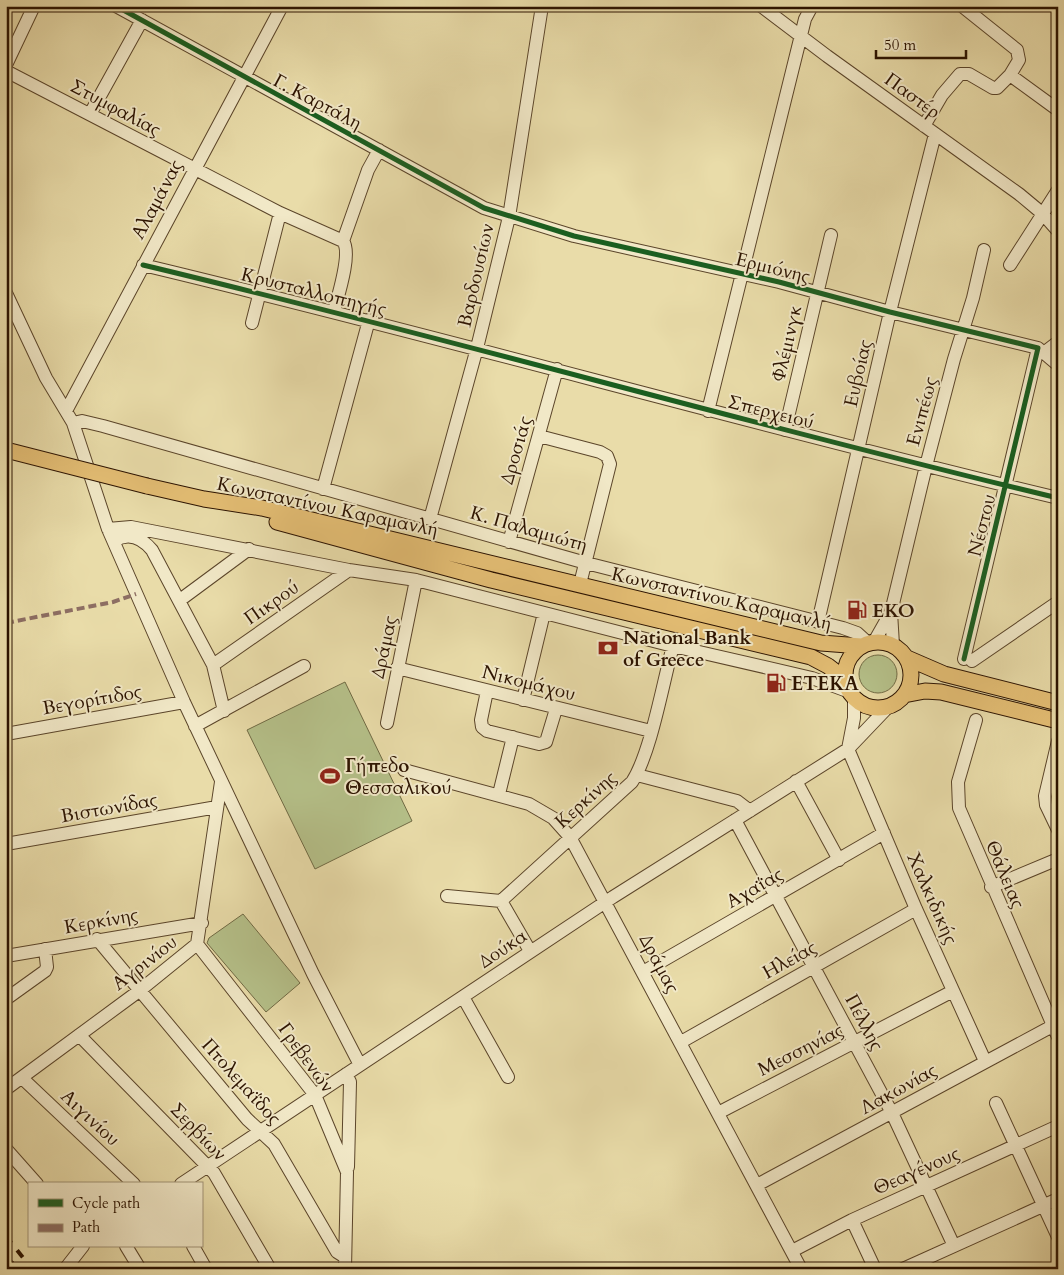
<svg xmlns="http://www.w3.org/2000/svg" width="1064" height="1275" font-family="Cardo,serif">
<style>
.green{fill:#b5c089;stroke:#706a44}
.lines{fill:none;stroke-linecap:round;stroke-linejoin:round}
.minor-casing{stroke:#5b452a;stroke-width:14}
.major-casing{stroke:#2c1300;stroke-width:17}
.minor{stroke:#f1e8c7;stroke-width:12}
.major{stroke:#e4be74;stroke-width:15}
.rail{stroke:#2c1300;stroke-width:4;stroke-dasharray:9 9;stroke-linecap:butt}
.major-bridge-casing{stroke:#2c1300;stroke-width:17;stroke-linecap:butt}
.major-bridge{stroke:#e4be74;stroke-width:15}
.quiet{stroke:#8d6e63;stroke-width:4;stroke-dasharray:8 4;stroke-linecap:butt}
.cycleway-casing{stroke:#f1e8c7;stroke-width:8}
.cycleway{stroke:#1b5e20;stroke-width:5}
.labels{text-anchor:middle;stroke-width:4;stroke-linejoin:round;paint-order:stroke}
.street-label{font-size:19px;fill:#2c1300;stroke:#f1e8c7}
.poi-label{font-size:19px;font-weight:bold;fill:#2c1300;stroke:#f1e8c7;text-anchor:start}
</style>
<rect width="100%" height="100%" fill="#e9dca9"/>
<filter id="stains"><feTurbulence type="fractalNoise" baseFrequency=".004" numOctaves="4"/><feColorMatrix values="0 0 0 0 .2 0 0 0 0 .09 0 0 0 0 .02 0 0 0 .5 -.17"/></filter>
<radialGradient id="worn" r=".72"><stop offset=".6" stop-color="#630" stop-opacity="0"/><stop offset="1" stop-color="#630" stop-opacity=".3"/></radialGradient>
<!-- green -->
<path class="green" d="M859 674a19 19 0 1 1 38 0a19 19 0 1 1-38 0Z
M345 682 412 821 315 869 247 730Z
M243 914 300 983 266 1012 207 943 209 938Z"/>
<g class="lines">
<defs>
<path id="minor" d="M116 6 484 208 574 236 779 282 890 312 1038 348 964 659
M761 6 827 56 1019 194 1043 214 1058 231
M6 65 34 6
M6 71 280 213 343 241
M1010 75 1058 110
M90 114 142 20
M924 126 942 95 960 74H969L993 88H997L1010 75 1019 60 1017 50 962 6
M343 241 368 170 379 150
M143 265C449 338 751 425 1058 498
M1010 265 1058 190
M6 293 46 378 73 423 108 529 184 702 313 974 360 1065
M334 311C338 296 352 253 343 241
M252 323 280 213
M1038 348 1058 365
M1045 352 1058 342
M66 411 282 6
M708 411 805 19 812 6
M73 423 82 421 103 426 586 563 843 628 857 633 868 643
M785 430 831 235
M539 436 600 452 607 456 610 464 580 584
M323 489 369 320
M430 519 477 348 509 217 542 6
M108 529 131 527 349 570 416 580 673 646 812 678 850 692
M114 541C128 532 142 538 152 550L213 665 224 711
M509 542 557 369
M180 600 249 549
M818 622 890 312 935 134
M874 642 891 612
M893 645 891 612 926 466 954 359 973 298 984 250
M972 661 1058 602
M213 665 349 570
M397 668 651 731
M487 691 481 720 482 727 487 731 539 744 546 742 556 709
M523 700 544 613
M976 720 958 782 959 808 1058 1037
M387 723 416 580
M195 726 304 666
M6 734 184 702
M1058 741 1045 796 1046 805 1058 830
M848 749 916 909 985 1061
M848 749 854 718V697
M404 770 529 804 553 818 570 837 801 1269
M637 775 737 801 750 811
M796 781 839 860
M499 794 513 737
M735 820 892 1113 954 1246
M6 844 217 807
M991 887 1058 859
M447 896 501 901
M97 939 247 1119 274 1144 337 1252 345 1257
M197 944 315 1095 347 1172 345 1269
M530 951 501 901 632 782C651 753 663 682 673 646
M6 956 202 923
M643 972 884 833
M463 997 508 1077
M6 999 45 971 47 967 45 949
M79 1035 214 1173 270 1269
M681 1042 916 909
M346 1074 350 1082 348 1167
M22 1078 134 1184
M6 1089 139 991 197 944 221 782
M996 1103 1058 1237
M718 1113 953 991
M6 1149 37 1184
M181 1184 613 897 848 749 889 706
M757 1185 1058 1023
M852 1220 875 1269
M126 1246 140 1269
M193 1246 206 1269
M792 1251 852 1220 1058 1126
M65 1269 83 1246
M903 1269 1058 1199
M1057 1269 1058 1268"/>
<path id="major" d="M147 486 204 499 262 508 821 643 861 646
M277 522 491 580 811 657 828 666 846 680
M845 675a33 33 0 1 1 66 0a33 33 0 1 1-66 0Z
M907 658 944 674 1058 703
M904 695 925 691 941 692 1058 721"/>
</defs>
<!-- minor casing -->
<use href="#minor" class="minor-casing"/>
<!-- major casing -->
<use href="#major" class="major-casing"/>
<!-- minor -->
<use href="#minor" class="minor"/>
<!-- major -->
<use href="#major" class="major"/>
<!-- rail -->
<path class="rail" d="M6 1236 32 1269
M6 1257 19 1269
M6 1267 8 1269"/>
<defs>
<path id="major-bridge" d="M6 450 147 486"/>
</defs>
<!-- major-bridge casing -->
<use href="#major-bridge" class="major-bridge-casing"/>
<!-- major-bridge -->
<use href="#major-bridge" class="major-bridge"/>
<!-- quiet -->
<path class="quiet" d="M6 623 113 602 136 594"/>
<defs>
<path id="cycleway" d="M116 6 484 208 574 236 779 282 890 312 1038 348 964 659
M143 265C449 338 751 425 1058 498"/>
</defs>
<!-- cycleway casing -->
<use href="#cycleway" class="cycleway-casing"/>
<!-- cycleway -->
<use href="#cycleway" class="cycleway"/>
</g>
<!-- icons -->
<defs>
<symbol id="fuel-bare" viewBox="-9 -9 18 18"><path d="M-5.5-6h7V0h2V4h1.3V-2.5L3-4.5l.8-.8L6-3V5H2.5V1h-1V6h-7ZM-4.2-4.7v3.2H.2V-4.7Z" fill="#8f2418" stroke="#f1e8c7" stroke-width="2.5" paint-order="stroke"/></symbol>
<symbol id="bank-bare" viewBox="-9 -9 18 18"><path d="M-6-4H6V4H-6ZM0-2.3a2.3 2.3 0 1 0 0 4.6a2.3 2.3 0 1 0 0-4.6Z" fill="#8f2418" stroke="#f1e8c7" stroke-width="2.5" paint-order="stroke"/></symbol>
<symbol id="stadium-bare" viewBox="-9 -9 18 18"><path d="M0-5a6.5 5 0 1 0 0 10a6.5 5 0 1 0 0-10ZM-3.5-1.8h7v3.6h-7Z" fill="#8f2418" stroke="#f1e8c7" stroke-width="2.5" paint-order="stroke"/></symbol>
</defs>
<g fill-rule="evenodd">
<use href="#fuel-bare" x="843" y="596" width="28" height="28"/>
<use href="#bank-bare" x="594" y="634" width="28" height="28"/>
<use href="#fuel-bare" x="762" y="669" width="28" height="28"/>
<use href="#stadium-bare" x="316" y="762" width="28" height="28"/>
</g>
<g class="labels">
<!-- street labels -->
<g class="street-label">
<text transform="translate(913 95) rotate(36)" y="7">Παστέρ</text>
<text transform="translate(318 101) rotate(28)" y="7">Γ. Καρτάλη</text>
<text transform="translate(116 107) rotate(28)" y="7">Στυμφαλίας</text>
<text transform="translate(156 199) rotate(-62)" y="7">Αλαμάνας</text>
<text transform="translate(773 267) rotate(14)" y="7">Ερμιόνης</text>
<text transform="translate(475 275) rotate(-77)" y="7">Βαρδουσίων</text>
<text transform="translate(314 291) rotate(14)" y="7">Κρυσταλλοπηγής</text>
<text transform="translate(786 343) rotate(-77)" y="7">Φλέμινγκ</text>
<text transform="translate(857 373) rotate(-77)" y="7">Ευβοίας</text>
<text transform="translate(771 411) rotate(14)" y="7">Σπερχειού</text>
<text transform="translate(921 411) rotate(-75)" y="7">Ενιπέως</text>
<text transform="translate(515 450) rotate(-74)" y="7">Δροσιάς</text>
<text transform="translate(328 506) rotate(12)" y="7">Κωνσταντίνου Καραμανλή</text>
<text transform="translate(981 525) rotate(-76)" y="7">Νέστου</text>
<text transform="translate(529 528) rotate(16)" y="7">Κ. Παλαμιώτη</text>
<text transform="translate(722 598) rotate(13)" y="7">Κωνσταντίνου Καραμανλή</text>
<text transform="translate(271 602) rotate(-35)" y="7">Πικρού</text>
<text transform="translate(383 647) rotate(-78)" y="7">Δράμας</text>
<text transform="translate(529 682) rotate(14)" y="7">Νικομάχου</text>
<text transform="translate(92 699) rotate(-10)" y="7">Βεγορίτιδος</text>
<text transform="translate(585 799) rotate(-42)" y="7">Κερκίνης</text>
<text transform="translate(109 807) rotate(-10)" y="7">Βιστωνίδας</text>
<text transform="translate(1006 874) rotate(67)" y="7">Θάλειας</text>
<text transform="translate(754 887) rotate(-30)" y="7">Αχαΐας</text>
<text transform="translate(933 898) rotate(66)" y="7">Χαλκιδικής</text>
<text transform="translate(101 920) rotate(-10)" y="7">Κερκίνης</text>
<text transform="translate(502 948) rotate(-34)" y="7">Δούκα</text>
<text transform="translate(789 959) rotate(-29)" y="7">Ηλείας</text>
<text transform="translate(144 962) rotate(-38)" y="7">Αγρινίου</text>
<text transform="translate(660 963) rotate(62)" y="7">Δράμας</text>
<text transform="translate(865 1022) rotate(62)" y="7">Πέλλης</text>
<text transform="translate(800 1049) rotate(-27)" y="7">Μεσσηνίας</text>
<text transform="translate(307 1057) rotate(54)" y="7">Γρεβενών</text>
<text transform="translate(242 1081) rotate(48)" y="7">Πτολεμαΐδος</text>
<text transform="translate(898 1088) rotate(-29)" y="7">Λακωνίας</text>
<text transform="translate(91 1117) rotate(43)" y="7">Αιγινίου</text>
<text transform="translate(199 1131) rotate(46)" y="7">Σερβίων</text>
<text transform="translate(916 1170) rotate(-24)" y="7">Θεαγένους</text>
</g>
<!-- poi labels -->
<g class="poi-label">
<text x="872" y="617">EKO</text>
<text x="623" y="644">National Bank<tspan x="623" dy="22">of Greece</tspan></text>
<text x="791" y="690">ΕΤΕΚΑ</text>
<text x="345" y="772">Γήπεδο<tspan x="345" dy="22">Θεσσαλικού</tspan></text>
</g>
</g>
<!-- margin -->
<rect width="1064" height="1275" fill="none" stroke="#e9dca9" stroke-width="25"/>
<rect x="8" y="8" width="1049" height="1260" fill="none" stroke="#2c1300" stroke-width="2.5"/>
<rect x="12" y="12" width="1039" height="1250" fill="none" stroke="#2c1300"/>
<!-- legend -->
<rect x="28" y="1182" width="175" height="65" fill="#f1e8c7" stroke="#a29377"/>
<rect x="38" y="1199" width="25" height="8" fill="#1b5e20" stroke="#a29377"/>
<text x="72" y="1208" font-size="15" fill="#2c1300">Cycle path</text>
<rect x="38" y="1224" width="25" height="8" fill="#8d6e63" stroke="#a29377"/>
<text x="72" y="1232" font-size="15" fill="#2c1300">Path</text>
<!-- scale -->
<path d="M876 50v8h90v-8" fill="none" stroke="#2c1300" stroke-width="2.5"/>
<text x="884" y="50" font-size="15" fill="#2c1300" stroke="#f1e8c7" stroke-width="4" paint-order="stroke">50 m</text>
<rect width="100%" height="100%" filter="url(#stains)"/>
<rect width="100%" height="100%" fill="url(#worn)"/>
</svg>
